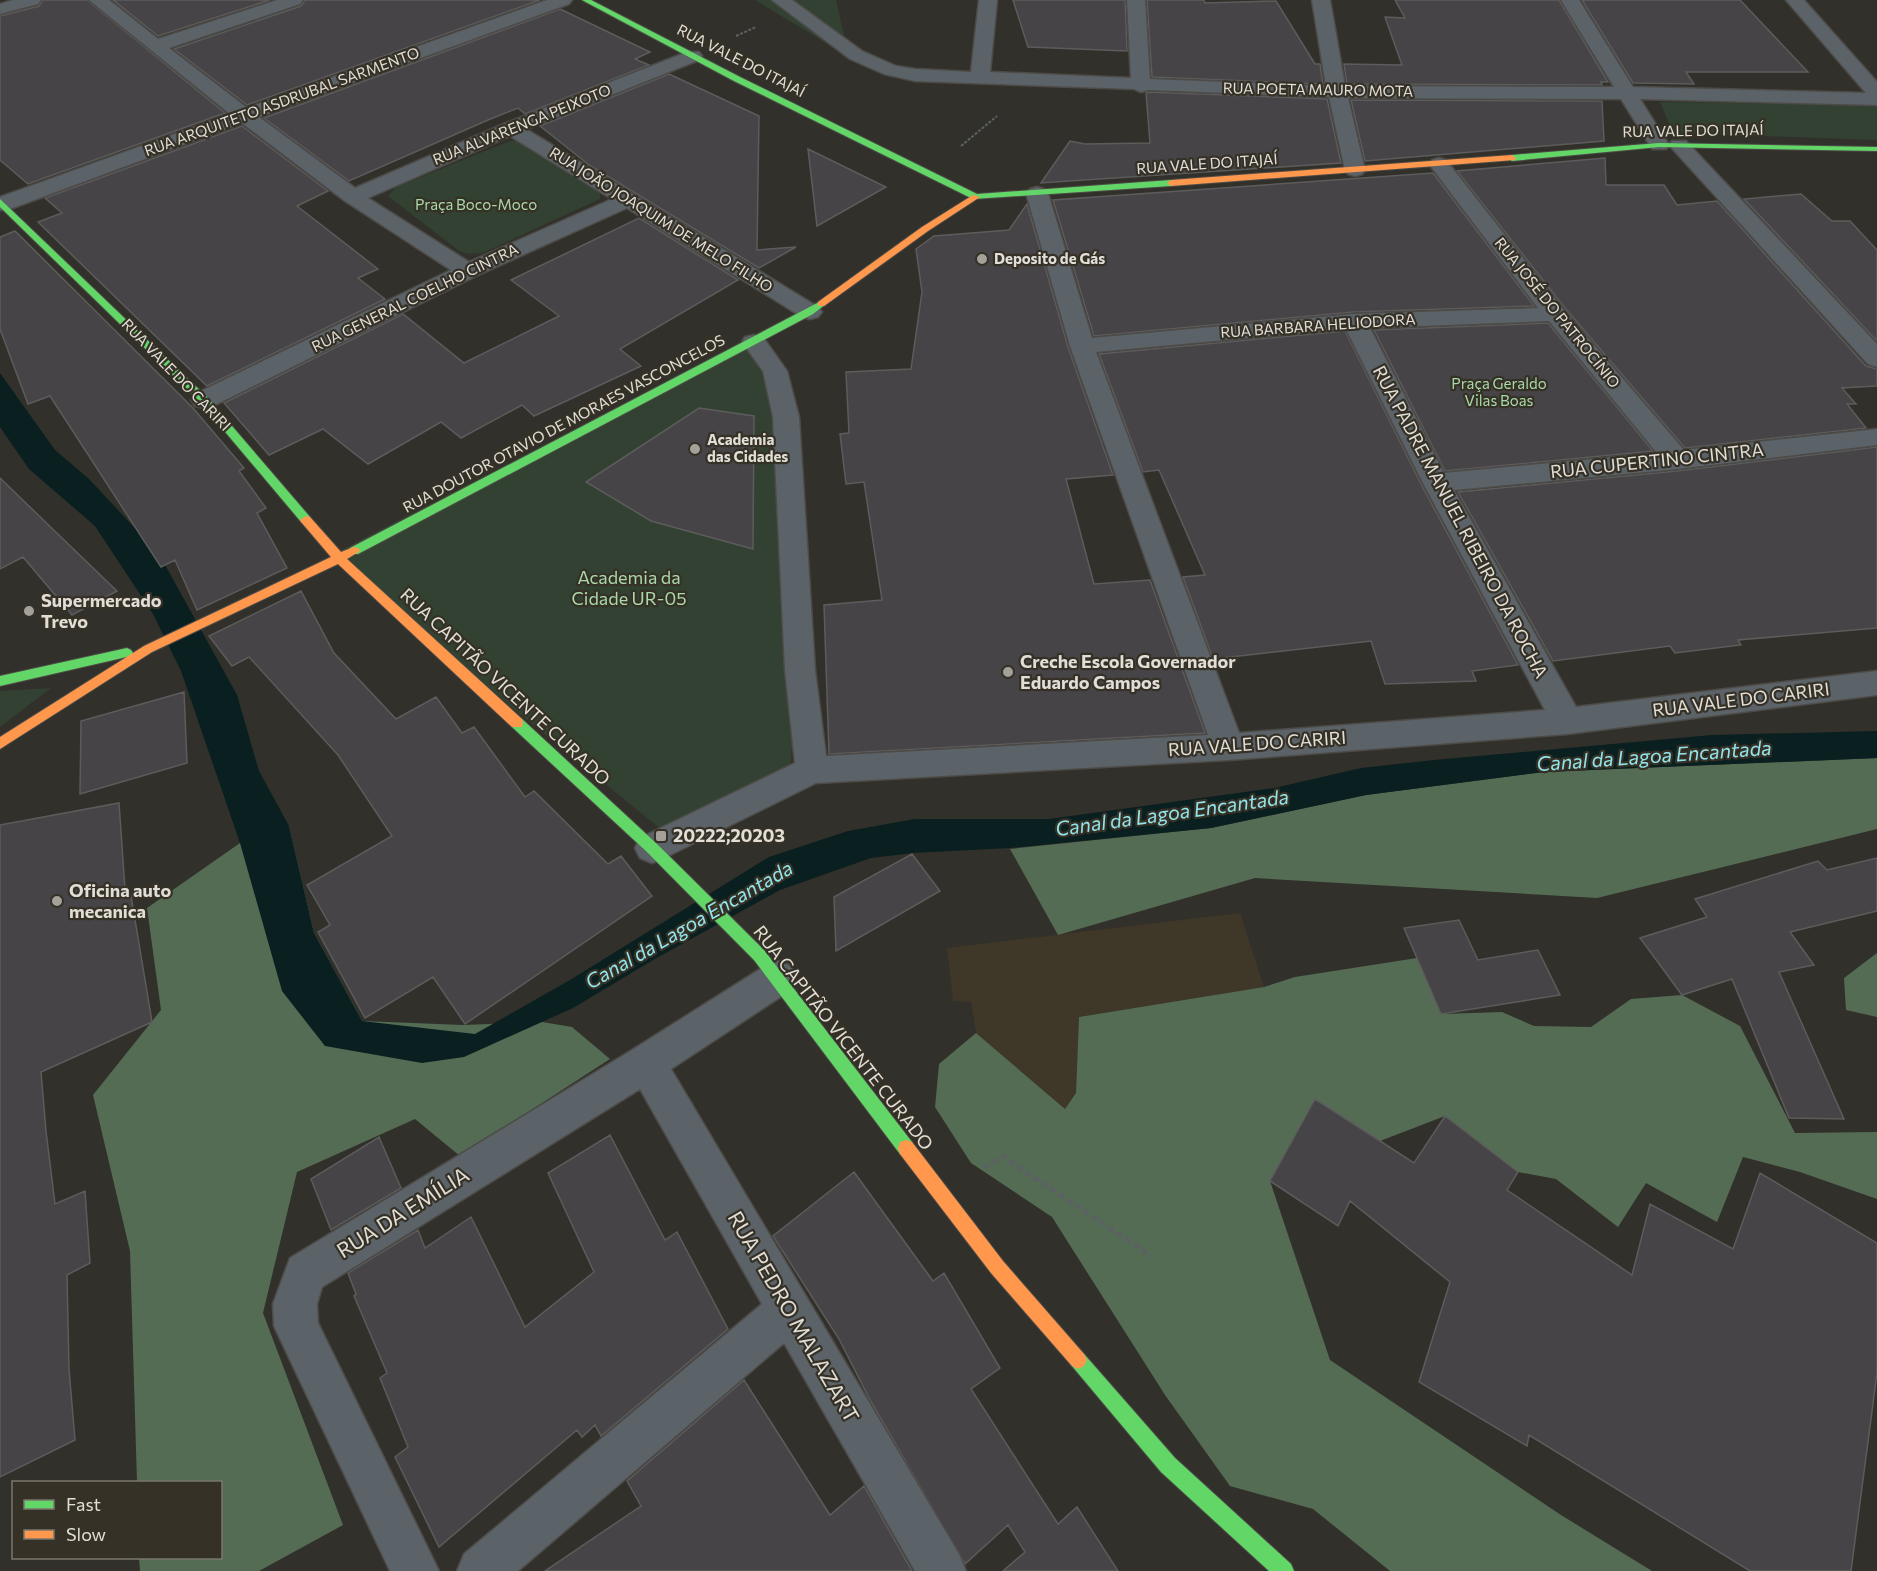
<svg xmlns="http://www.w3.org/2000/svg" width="1877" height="1571" font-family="Commissioner,sans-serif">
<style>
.medical{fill:#3f3727}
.green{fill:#324131}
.forest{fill:#556c54}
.water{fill:#091f20}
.building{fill:#464447;stroke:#5d5c5c;stroke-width:1.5}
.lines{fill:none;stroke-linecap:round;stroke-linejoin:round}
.street-casing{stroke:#4d4b47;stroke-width:3}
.fast-casing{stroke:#4d4b47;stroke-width:2}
.slow-casing{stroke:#4d4b47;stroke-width:2}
.path-far1{stroke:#5c6164;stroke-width:2;stroke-dasharray:3 1.5;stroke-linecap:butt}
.path{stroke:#5c6164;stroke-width:4.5;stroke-dasharray:6 4;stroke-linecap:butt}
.street{fill:#5b6268;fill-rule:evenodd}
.fast{fill:#63d668;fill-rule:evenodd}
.slow{fill:#ff974d;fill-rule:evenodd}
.poi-dot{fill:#a4a19a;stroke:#363126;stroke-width:2}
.labels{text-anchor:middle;stroke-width:4.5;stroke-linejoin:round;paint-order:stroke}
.far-street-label{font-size:15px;fill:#e1ded7;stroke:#363126}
.far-park-label{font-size:15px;fill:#a9d8a9;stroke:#363126}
.far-poi-label{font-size:15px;font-weight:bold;fill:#e1ded7;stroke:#363126;text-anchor:start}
.street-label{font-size:18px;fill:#e1ded7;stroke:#363126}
.park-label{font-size:18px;fill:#a9d8a9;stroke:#363126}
.poi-label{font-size:18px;font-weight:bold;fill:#e1ded7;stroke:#363126;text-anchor:start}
.water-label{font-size:20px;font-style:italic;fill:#92e4eb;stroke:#363126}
.near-street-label{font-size:21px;fill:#e1ded7;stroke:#363126}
</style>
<rect width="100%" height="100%" fill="#32302a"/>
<!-- medical -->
<path class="medical" d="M1240 913 1264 987 1079 1017 1076 1093 1065 1109 976 1033 971 1002 953 1001 947 948Z"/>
<!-- green -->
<path class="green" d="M755 0H836L849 57Z
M1660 102 1877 105V140L1673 133Z
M519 140 600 191V199L483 253 468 254 459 251 388 196 396 187 510 141Z
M747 340 791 414 797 649 790 780 663 831 328 557Z
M51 688 0 727V691Z"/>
<!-- forest -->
<path class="forest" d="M1877 758V829L1597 898 1255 878 1058 935 1010 849 1211 828 1366 795 1544 772Z
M289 826 314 933 362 1021 463 1025 542 1022 572 1027 610 1059 460 1156 415 1119 297 1172 263 1313 343 1525 259 1571H140L139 1558H220V1482H137L130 1251 93 1095 161 1010 147 908 240 843Z
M1877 953V1017L1846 1010 1844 978Z
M1417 958 1442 1014 1502 1012 1534 1026 1591 1027 1631 999 1682 995 1740 1026 1795 1133 1877 1132V1199L1800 1172 1743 1157 1717 1222 1646 1183 1618 1227 1556 1179 1518 1172 1445 1116 1380 1141 1315 1100 1270 1181 1330 1360 1561 1515 1652 1571H1390L1313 1509 1230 1486 1165 1395 1052 1217 971 1163 935 1107 939 1064 976 1033 1065 1109 1076 1093 1079 1017 1264 987 1295 977Z"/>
<!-- water -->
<path class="water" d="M0 373 55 450 89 479 159 554 237 695 259 771 289 826 314 933 362 1021 475 1034 570 980 769 857 848 831 915 819H1049L1274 788 1361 768 1434 760 1712 735 1877 731V758L1544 772 1366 795 1211 828 1010 848 913 853 871 858 780 890 653 960 573 1008 464 1057 422 1063 325 1046 282 991 240 843 181 671 153 614 95 526 29 469 0 427Z"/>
<!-- building -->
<path class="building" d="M43 0H87L225 113 28 184 0 160V16L39 6Z
M113 0H270L158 36Z
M305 0H540L247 105 174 49 301 6Z
M1013 0H1125L1127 51 1028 47Z
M1147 0H1204L1205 3 1276 1 1315 64H1320L1323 84 1152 77Z
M1395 0H1559L1608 82H1601L1602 85 1347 84 1344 64 1402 65 1385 17 1405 18Z
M1582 0H1740L1808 72H1686L1694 84 1633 83Z
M560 9 650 52 635 59 649 65 525 114 518 108 488 120 349 181 264 118Z
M669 74 759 116 757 250 796 247 759 268 589 165 540 126Z
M1148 92 1327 99 1341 163 1041 183 1070 141 1085 144 1150 143 1146 93Z
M1351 100 1602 101 1604 141 1365 161Z
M242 126 328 191 297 206 378 269 358 278 385 299 207 386 38 222 62 213 45 198Z
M808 149 886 187 817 226Z
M1605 158 1606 185H1664L1677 205 1717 201 1866 366 1877 369V386L1842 388 1856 404H1847L1866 428 1685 448 1565 308 1457 171Z
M1433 173 1534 306 1354 312 1094 336 1053 200Z
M1801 194 1832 221H1850L1877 250V341L1744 199Z
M1027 204 1068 347 1113 475 1066 479 1094 584 1150 580 1205 733 829 754 824 605 882 600 864 482 846 484 840 434 849 433 846 372 911 369 922 292 916 249 934 236 1009 230Z
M639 218 738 280 620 349 641 366 534 416 522 405 461 438 441 422 368 464 323 429 269 455 224 403 403 314 464 363 559 316 511 280Z
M15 231 193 408 244 468 239 471 266 508 257 513 287 568 197 610 175 560 161 567 50 396 28 404 0 329V237Z
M1548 323 1653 451 1445 471 1374 330Z
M1345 331 1421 484 1518 665 1472 671 1476 681 1385 684 1371 641 1213 659 1183 577 1205 575 1159 470 1143 472 1099 354Z
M699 408 754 416 753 549 651 521 586 482Z
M1877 447V628L1738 640 1741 645 1675 653 1670 646 1553 661 1458 492 1677 471Z
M0 478 34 511 117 591 72 615 23 557 0 569Z
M301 591 334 653 396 719 436 697 462 733 474 727 525 797 534 791 608 864 621 856 652 896 465 1024 433 977 365 1018 318 932 330 925 307 885 392 836 338 755 249 657 232 666 209 636Z
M184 692 187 763 80 794 81 721Z
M119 803 125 889 130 890 152 1022 41 1072 46 1131 55 1204 85 1191 90 1263 67 1275 69 1369 75 1440 0 1477V825Z
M912 854 940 891 836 951 834 897Z
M1877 858V911L1790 932 1814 965 1779 972 1844 1119 1789 1118 1732 979 1682 995 1640 938 1707 917 1695 899 1818 861 1827 870Z
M1459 920 1478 960 1538 950 1560 995 1441 1014 1404 928Z
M1315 1099 1414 1163 1445 1116 1518 1172 1507 1190 1632 1275 1650 1204 1733 1249 1760 1173 1877 1243V1373L1851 1571H1750L1529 1435 1527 1446 1419 1382 1450 1282 1350 1201 1338 1226 1270 1181Z
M610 1135 665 1240 677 1232 728 1329 601 1436 595 1425 582 1437 577 1430 439 1547 395 1457 408 1447 380 1378 387 1373 354 1296 356 1294 348 1273 418 1230 425 1248 471 1217 525 1327 594 1272 548 1173Z
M379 1137 401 1188 331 1230 311 1179Z
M854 1172 933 1281 944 1273 1000 1368 971 1389 1058 1524 1077 1507 1118 1571H1003L1025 1552 1008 1525 965 1564 870 1400 839 1339 773 1236Z
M744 1380 830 1515 864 1486 912 1571H545L641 1506 627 1481Z"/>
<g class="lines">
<defs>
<path id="street" d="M13 0H41L38 4 0 14V4Z
M89 0H109L158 39 277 0H303L300 4 169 48 247 108 547 0H572L569 4 259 117 355 188 504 124 687 52H699L702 56 699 60 526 129 818 307 822 312 818 317 810 319 802 317 627 208 476 276 213 406 204 408 195 406 191 400 195 394 451 270 345 201 242 123 10 209 0 210V197L230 114ZM510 136 612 199 469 262 368 198Z
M772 0H792L862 51 896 66 915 69 971 72 979 0H997L990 72 1131 78 1127 0H1145L1150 79 1326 86 1312 0H1330L1345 86 1614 87 1561 0H1579L1633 87 1866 93 1786 0H1804L1877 82V105L1640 99 1669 145 1672 141H1686L1877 344V367L1868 364 1669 145 1666 149H1652L1621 99 1348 98 1365 170 1362 174 1355 176 1348 174 1345 170 1329 97 1148 90 1141 92 1134 89 915 81 884 74 850 59Z
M1439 158 1446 160 1563 309 1684 450 1877 429V445L1677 469 1454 490 1576 707 1877 671V695L1567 734 1228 760 816 783 664 858 652 863 640 858 635 848 640 838 795 763 785 670 773 417 763 371 742 342 745 337 754 335 763 337 787 371 799 417 815 670 826 756 1208 735 1070 346 1026 193 1030 189 1037 187 1044 189 1048 193 1092 338 1354 314 1538 308 1429 164 1432 160ZM1549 321 1657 453 1444 473 1370 328ZM1346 329 1423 483 1545 710 1239 733 1096 352Z
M778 961 791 966 796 978 791 990 671 1069 959 1554 966 1571H915L784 1343 518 1571H457L464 1554 762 1304 640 1089 322 1287 317 1304 318 1323 439 1571H390L274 1326 273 1304 290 1258 632 1050 765 966Z"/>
<path id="fast" d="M582 0H591L740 77 977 194 1171 180 1175 183 1171 186 973 199 734 81Z
M1659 143 1877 147V151L1659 147 1512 161 1508 158 1512 155Z
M0 199 208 398 310 517V523H302L200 402 0 207Z
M821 301 826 304 813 314 358 554H350L348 551 350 548Z
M127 648 131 650 133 653 131 656 0 686V676Z
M517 718 522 719 657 844 764 950 912 1142 914 1148 912 1154 906 1156 900 1154 754 960 647 852 512 727 511 723 512 719Z
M1078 1351 1084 1354 1175 1458 1291 1564 1294 1571H1269L1161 1472 1072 1366 1069 1360 1072 1354Z"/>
<path id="slow" d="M1512 155 1516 158 1515 160 1171 186 1167 183 1171 180Z
M973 195 980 197 928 231 824 306H818V302L922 227Z
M306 516 310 517 341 552 354 547 358 548 360 551 347 559 522 719 523 723 522 727H512L338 564 152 652 0 749V737L144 646 331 557 302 523 300 520Z
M906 1140 912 1142 1003 1261 1084 1354 1087 1360 1084 1366 1078 1369 1072 1366 991 1273 900 1154 898 1148 900 1142Z"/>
</defs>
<!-- street casing -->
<use href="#street" class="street-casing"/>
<!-- fast casing -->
<use href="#fast" class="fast-casing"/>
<!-- slow casing -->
<use href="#slow" class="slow-casing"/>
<!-- path-far1 -->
<path class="path-far1" d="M736 36 756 27
M961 146 997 116"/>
<!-- path -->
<path class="path" d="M984 1168 1002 1156 1153 1257"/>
<!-- street -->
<use href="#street" class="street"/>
<!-- fast -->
<use href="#fast" class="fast"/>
<!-- slow -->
<use href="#slow" class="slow"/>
</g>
<!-- markers -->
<g class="poi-dot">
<circle cx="982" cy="259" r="6"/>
<circle cx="695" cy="449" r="6"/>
<circle cx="29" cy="611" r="6"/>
<circle cx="1008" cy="672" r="6"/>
<rect x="655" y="830" width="12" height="12" rx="3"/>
<circle cx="57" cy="901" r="6"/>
</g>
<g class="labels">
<!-- far-street labels -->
<g class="far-street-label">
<text transform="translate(741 61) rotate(27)" y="5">RUA VALE DO ITAJAÍ</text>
<text transform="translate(1318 90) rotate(1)" y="5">RUA POETA MAURO MOTA</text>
<text transform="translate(282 102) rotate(-20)" y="5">RUA ARQUITETO ASDRUBAL SARMENTO</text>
<text transform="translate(522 125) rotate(-22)" y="5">RUA ALVARENGA PEIXOTO</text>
<text transform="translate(1693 131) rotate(-1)" y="5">RUA VALE DO ITAJAÍ</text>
<text transform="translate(1207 164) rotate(-4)" y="5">RUA VALE DO ITAJAÍ</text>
<text transform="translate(661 220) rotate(32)" y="5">RUA JOÃO JOAQUIM DE MELO FILHO</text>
<text transform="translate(415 298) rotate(-26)" y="5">RUA GENERAL COELHO CINTRA</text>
<text transform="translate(1557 313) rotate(51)" y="5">RUA JOSÉ DO PATROCÍNIO</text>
<text transform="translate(1318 326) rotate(-4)" y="5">RUA BARBARA HELIODORA</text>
<text transform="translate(176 375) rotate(46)" y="5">RUA VALE DO CARIRI</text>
<text transform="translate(564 424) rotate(-28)" y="5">RUA DOUTOR OTAVIO DE MORAES VASCONCELOS</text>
</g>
<!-- far-park labels -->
<g class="far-park-label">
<text x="476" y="210">Praça Boco-Moco</text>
<text x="1499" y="389">Praça Geraldo<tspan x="1499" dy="17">Vilas Boas</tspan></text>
</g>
<!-- far-poi labels -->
<g class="far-poi-label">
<text x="994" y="264">Deposito de Gás</text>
<text x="707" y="445">Academia<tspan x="707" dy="17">das Cidades</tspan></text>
</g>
<!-- street labels -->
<g class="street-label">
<text transform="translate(1657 461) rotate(-6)" y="6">RUA CUPERTINO CINTRA</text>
<text transform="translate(1460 522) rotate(62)" y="6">RUA PADRE MANUEL RIBEIRO DA ROCHA</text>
<text transform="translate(505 687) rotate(43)" y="6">RUA CAPITÃO VICENTE CURADO</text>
<text transform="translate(1741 700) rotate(-7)" y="6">RUA VALE DO CARIRI</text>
<text transform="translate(1257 744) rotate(-4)" y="6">RUA VALE DO CARIRI</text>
<text transform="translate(843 1038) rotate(52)" y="6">RUA CAPITÃO VICENTE CURADO</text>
</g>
<!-- park labels -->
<g class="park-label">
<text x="629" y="584">Academia da<tspan x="629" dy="21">Cidade UR-05</tspan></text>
</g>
<!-- poi labels -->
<g class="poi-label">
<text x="41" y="607">Supermercado<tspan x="41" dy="21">Trevo</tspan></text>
<text x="1020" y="668">Creche Escola Governador<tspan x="1020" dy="21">Eduardo Campos</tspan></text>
<text x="673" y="842">20222;20203</text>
<text x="69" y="897">Oficina auto<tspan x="69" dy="21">mecanica</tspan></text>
</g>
<!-- water labels -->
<g class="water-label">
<text transform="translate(1654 756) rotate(-4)" y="7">Canal da Lagoa Encantada</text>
<text transform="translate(1172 813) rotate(-8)" y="7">Canal da Lagoa Encantada</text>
<text transform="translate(689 925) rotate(-30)" y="7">Canal da Lagoa Encantada</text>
</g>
<!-- near-street labels -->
<g class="near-street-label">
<text transform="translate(403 1213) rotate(-32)" y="7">RUA DA EMÍLIA</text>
<text transform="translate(793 1317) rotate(60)" y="7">RUA PEDRO MALAZART</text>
</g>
</g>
<!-- legend -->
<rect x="12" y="1481" width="210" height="78" fill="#363126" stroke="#7a766d" stroke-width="1.5"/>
<rect x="24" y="1500" width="30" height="9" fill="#63d668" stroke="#7a766d" stroke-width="1.5"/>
<text x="66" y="1511" font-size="18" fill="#e1ded7">Fast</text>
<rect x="24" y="1530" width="30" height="9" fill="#ff974d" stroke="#7a766d" stroke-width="1.5"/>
<text x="66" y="1541" font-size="18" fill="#e1ded7">Slow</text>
</svg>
